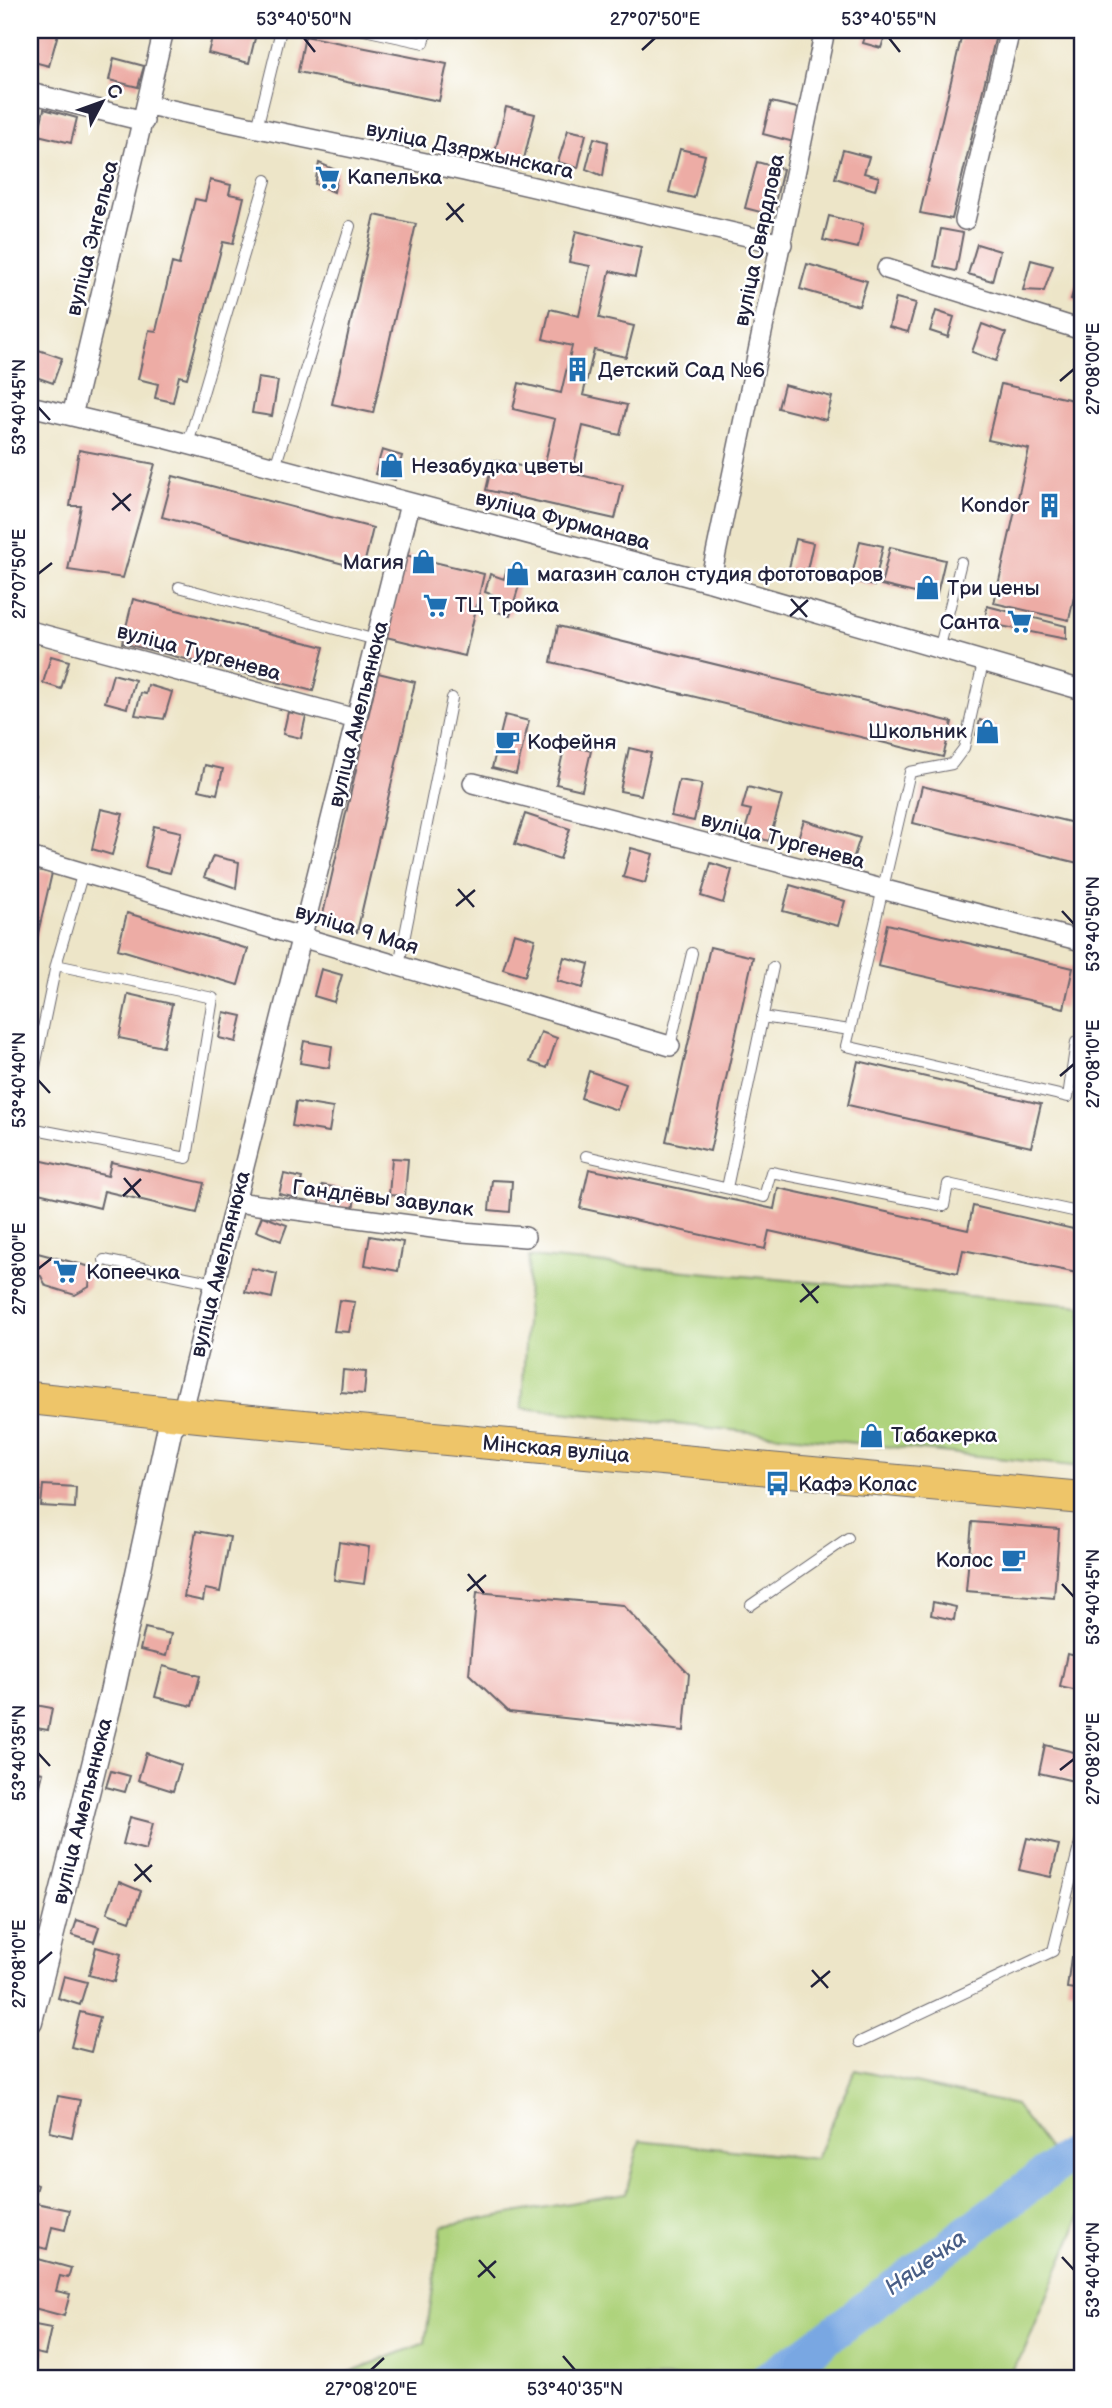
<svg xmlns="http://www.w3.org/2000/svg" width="1112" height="2408" font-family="'Balsamiq Sans',sans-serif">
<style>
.green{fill:#aed37c;stroke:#687a5c;stroke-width:2}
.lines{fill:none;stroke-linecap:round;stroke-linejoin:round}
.river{stroke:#79a7e2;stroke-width:35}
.building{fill:#edaca5}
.service-casing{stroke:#69666c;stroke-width:12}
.minor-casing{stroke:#69666c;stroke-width:22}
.tertiary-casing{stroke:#69666c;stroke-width:27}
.primary-casing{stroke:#69666c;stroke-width:34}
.service{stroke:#fff;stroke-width:10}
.minor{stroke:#fff;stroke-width:19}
.tertiary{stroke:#fff;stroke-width:24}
.primary{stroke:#eec569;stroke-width:32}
.ticks{fill:none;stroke:#22223b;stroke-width:2.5}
.labels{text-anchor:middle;stroke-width:5;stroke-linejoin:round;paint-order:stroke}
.street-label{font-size:21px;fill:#22223b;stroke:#fff}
.poi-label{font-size:21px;fill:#22223b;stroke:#fff;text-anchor:start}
.water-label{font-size:23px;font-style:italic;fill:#495e86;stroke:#fff}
.neatline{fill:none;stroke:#22223b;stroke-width:2.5}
.ticks-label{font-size:18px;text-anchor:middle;fill:#22223b}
</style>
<rect width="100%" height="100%" fill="#fff"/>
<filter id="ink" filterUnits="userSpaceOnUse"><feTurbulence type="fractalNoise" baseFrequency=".0143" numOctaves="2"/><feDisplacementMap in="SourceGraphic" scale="14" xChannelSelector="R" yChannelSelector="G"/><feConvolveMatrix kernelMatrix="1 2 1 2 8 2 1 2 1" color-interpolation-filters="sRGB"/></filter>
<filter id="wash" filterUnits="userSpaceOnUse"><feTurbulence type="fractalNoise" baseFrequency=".00686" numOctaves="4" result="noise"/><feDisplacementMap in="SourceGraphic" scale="28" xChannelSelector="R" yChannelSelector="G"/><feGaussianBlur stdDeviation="1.57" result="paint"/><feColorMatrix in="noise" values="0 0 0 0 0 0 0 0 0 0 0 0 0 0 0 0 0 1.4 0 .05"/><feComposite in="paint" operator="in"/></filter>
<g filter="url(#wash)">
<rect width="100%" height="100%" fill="#ede5c8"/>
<!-- green -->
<path class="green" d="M529 1257 1082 1306V1467L522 1408Z
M855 2070 1015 2105 1082 2192V2212L1024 2352 1007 2378H334L425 2343 442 2226 626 2193 640 2140 816 2159Z"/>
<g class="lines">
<!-- river -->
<path class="river" d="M768 2378 805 2354 1082 2146"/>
</g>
<g id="blocks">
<!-- building -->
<path class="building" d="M30 30H59L49 66 30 61Z
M214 30H257L249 63 208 53Z
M867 30H901L899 37 886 33 881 48 863 43Z
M963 30 997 31 952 219 920 213Z
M305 36 447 64 439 101 298 72Z
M114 58 144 66 138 87 109 80Z
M771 102 802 109 794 142 763 134Z
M506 107 535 114 523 163 494 156Z
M44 109 77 118 71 143 38 135Z
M568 130 586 134 578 168 558 162Z
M594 138 608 142 603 176 586 169Z
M680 149 705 155 694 198 669 192Z
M843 150 869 157 864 173 879 177 875 190 835 178Z
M757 162 783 169 772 215 745 208Z
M319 163 338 171 334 192 315 184Z
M210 180 231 185 229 194 244 197 233 244 223 242 187 378 179 376 173 402 155 398 158 384 138 379 149 330 156 331 172 263 179 265 195 199 205 201Z
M375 215 416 224 373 413 332 404Z
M829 216 863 224 858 248 823 240Z
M941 229 963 233 956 271 934 266Z
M576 231 641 247 635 277 610 271 599 318 634 326 626 357 594 350 583 395 627 405 620 435 583 426 572 473 623 485 615 519 486 490 493 460 543 471 555 419 513 409 519 383 561 393 572 346 543 339 550 309 579 316 590 266 569 262Z
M977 244 1000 251 992 281 968 274Z
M1031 260 1053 266 1044 291 1023 290Z
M1082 263V302L1071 299Z
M807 264 867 281 859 306 800 289Z
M896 298 916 303 908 332 889 327Z
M936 311 954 317 948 337 930 331Z
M982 324 1006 333 996 361 972 352Z
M30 347 62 358 53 383 30 375Z
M258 378 278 381 272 416 252 413Z
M1001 384 1082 402V560L1069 620 994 603 1029 449 988 440Z
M784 385 832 397 826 420 778 408Z
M79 450 155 464 123 578 68 570 81 506H70Z
M382 450 402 456 395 480 375 474Z
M173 476 373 528 363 569 162 517Z
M796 539 813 543 806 575 788 572Z
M860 541 883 546 874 586 851 580Z
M890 547 945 560 936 598 881 585Z
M405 555 484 574 465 656 386 637Z
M507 568 523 572 510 616 495 611 499 597 485 592 490 574 504 579Z
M133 599 324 647 313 691 122 643Z
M987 606 1066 626V639L991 624 985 621Z
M558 626 952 722 943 757 551 662Z
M51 656 69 661 61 689 43 683Z
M378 673 415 682 357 932 321 923Z
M113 674 135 680 127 708 105 702Z
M148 685 172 692 164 719 135 715 141 693 146 694Z
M288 712 306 716 301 738 283 734Z
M505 715 529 721 516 774 492 768Z
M980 720 998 727 994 743 976 735Z
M565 744 591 751 582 790 556 784Z
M629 748 651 753 641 795 620 791Z
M205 765 223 769 217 794 199 790Z
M679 780 702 784 694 821 671 816Z
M922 786 1082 825V864L913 823Z
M748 787 782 796 769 841 744 834 751 810 742 808Z
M30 794 36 796 31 815H30Z
M101 809 123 814 112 855 92 849Z
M525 814 570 829 560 859 515 844Z
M804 820 860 838 852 862 796 844Z
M154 826 181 832 170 873 145 867Z
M631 848 653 854 645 883 623 877Z
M213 856 239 862 236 888 204 877Z
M711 863 732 870 723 903 701 896Z
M30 868 52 873 31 963H30Z
M790 885 845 901 838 926 783 911Z
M127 913 248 949 238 985 118 949Z
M887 924 1073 968 1064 1008 878 966Z
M514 933 535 939 525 976 503 969Z
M710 947 753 957 710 1151 666 1141Z
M564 957 589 964 583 988 557 981Z
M321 969 342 975 334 1002 314 996Z
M128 994 172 1004 163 1047 119 1038Z
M224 1012 242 1016 236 1042 219 1038Z
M541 1032 557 1038 547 1068 530 1062Z
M304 1041 332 1046 329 1068 300 1063Z
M858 1061 1041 1104 1031 1147 848 1105Z
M589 1071 626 1084 617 1110 581 1098Z
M296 1102 333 1108 329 1132 292 1126Z
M30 1158 108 1176 111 1162 204 1183 197 1213 104 1191 100 1208 30 1191Z
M392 1158 408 1159 405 1196 389 1195Z
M589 1169 774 1209 778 1188 968 1230 973 1206 1082 1231V1274L963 1250 958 1273 769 1231 765 1249 580 1208Z
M284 1174 302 1178 297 1198 279 1194Z
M492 1180 512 1181 510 1212 489 1210Z
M322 1185 356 1191 353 1210 319 1204Z
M262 1216 287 1225 281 1241 256 1231Z
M370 1236 403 1242 398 1271 365 1265Z
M30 1251 91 1267 89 1287 75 1295 46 1286 41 1276 32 1274 30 1279Z
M251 1268 277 1274 272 1298 245 1292Z
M339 1300 355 1302 349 1332 334 1331Z
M343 1370 366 1372 364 1394 341 1392Z
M43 1485 76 1487 75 1508 41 1506Z
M972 1522 1059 1529 1054 1598 966 1591Z
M196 1531 230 1537 220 1592 205 1589 203 1601 184 1597Z
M339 1542 369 1547 364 1584 334 1580Z
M477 1592 623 1605 689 1674 684 1731 509 1712 469 1674Z
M933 1602 956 1607 954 1620 931 1615Z
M1082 1617V1643L1076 1641Z
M145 1628 171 1634 166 1656 140 1650Z
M1067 1654 1082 1657V1692L1060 1687Z
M163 1666 200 1676 192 1706 155 1697Z
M30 1704 52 1708 48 1730 30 1727Z
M1045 1745 1082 1754 1078 1782 1039 1773Z
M146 1753 181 1765 173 1791 138 1780Z
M30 1770 43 1773 38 1793 30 1791Z
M111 1771 130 1776 125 1792 106 1787Z
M130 1817 153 1823 146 1850 123 1844Z
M1027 1838 1059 1845 1051 1877 1019 1870Z
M119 1882 141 1891 130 1921 107 1913Z
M1081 1906H1082V1928H1078Z
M77 1920 99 1927 94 1942 72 1935Z
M96 1947 121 1954 114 1982 89 1975Z
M1071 1957 1082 1958V1990L1067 1988Z
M64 1976 87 1982 80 2005 58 1998Z
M80 2012 100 2017 91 2052 71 2047Z
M58 2096 80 2100 72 2137 50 2132Z
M30 2182 38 2185 34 2198 30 2196Z
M36 2203 70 2210 65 2230 52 2227 47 2249 30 2245V2223Z
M31 2257 71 2268 68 2278 60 2276 56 2291 70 2294 64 2316 30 2307Z
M30 2324 51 2328 45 2355 30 2352Z"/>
</g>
</g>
<g filter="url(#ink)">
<use href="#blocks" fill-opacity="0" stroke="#69666c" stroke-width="2"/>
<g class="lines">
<defs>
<path id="service" d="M364 30 424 43 427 30
M257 128 281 30
M188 444 266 180
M275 467 350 226
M179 587 376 640
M939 650 961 562
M56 965 83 872
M399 965 452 698
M762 1017 850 1030 910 772 952 764 964 748 983 663
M850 1030 846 1046 1068 1097 1076 1042 1082 1043
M670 1046 692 953
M30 1091 56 965 213 998 187 1158 30 1128
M586 1156 764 1197 771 1172 944 1206 948 1184 1082 1213
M727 1188 773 967
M104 1260 215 1283
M751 1605 848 1538
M860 2042 1053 1951 1082 1835"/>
<path id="minor" d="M30 93 144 121
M148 105 464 171 782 244
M965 220 1010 30
M887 269 1082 330
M30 406 161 437 710 582 1082 690
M72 416 164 30
M710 582 825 30
M30 631 356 719
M473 783 1082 941
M30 857 670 1046
M236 1202 463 1232 525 1237
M182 1414 410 504"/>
<path id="tertiary" d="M30 2021 111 1697 170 1427 182 1414"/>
<path id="primary" d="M30 1398 208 1417 1082 1498"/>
</defs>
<!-- service casing -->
<use href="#service" class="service-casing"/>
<!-- minor casing -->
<use href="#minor" class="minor-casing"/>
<!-- tertiary casing -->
<use href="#tertiary" class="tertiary-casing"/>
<!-- primary casing -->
<use href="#primary" class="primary-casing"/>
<!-- service -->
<use href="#service" class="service"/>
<!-- minor -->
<use href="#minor" class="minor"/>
<!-- tertiary -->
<use href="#tertiary" class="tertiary"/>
<!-- primary -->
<use href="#primary" class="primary"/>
</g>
</g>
<!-- ticks -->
<path class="ticks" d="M304 38 315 52M889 38 900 52M642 50 655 38M447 203 463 222M446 220 464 204M1060 381 1074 369M38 407 50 420M113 493 130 511M112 510 131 494M38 574 52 563M791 599 807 617M790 616 808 600M458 889 474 907M456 906 475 890M1062 911 1074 924M1060 1076 1074 1064M38 1080 50 1093M124 1178 140 1197M123 1196 141 1179M38 1269 52 1258M802 1284 818 1303M800 1302 819 1286M468 1574 484 1593M1062 1584 1074 1597M467 1591 486 1575M38 1753 50 1766M1060 1770 1074 1759M135 1864 151 1882M134 1881 152 1865M38 1964 52 1952M812 1970 828 1988M811 1987 830 1971M1062 2257 1074 2270M479 2260 495 2278M478 2277 496 2261M563 2356 575 2370M371 2370 384 2358"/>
<!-- icons -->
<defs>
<symbol id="supermarket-bare" viewBox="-9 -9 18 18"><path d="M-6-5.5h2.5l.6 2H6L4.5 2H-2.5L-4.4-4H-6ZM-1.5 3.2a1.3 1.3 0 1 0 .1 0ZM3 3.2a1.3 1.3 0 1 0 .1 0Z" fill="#1f6fb2" stroke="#fff" stroke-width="2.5" paint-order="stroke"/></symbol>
<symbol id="building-bare" viewBox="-9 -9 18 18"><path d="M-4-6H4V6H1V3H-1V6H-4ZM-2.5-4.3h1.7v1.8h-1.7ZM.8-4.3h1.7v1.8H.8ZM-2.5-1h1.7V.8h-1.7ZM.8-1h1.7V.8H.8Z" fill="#1f6fb2" stroke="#fff" stroke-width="2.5" paint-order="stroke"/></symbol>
<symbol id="shop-bare" viewBox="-9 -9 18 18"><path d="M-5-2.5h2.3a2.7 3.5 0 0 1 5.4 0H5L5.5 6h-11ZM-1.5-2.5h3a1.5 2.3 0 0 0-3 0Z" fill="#1f6fb2" stroke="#fff" stroke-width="2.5" paint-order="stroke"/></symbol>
<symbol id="cafe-bare" viewBox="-9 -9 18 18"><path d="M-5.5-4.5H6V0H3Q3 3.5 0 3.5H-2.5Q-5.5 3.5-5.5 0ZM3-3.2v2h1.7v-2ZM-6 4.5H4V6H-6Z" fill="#1f6fb2" stroke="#fff" stroke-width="2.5" paint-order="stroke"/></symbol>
<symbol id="bus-bare" viewBox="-9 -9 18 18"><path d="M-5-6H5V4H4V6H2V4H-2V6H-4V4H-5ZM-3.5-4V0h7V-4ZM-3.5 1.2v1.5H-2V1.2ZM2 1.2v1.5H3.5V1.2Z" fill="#1f6fb2" stroke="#fff" stroke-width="2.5" paint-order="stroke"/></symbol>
</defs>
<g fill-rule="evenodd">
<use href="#supermarket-bare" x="310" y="160" width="35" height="35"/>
<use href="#building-bare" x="560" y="352" width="35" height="35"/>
<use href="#shop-bare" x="374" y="448" width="35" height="35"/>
<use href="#building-bare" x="1032" y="488" width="35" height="35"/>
<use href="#shop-bare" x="406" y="544" width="35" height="35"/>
<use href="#shop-bare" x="500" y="556" width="35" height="35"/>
<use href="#shop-bare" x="910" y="570" width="35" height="35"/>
<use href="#supermarket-bare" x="418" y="588" width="35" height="35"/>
<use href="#supermarket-bare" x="1002" y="604" width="35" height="35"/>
<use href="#shop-bare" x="970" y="714" width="35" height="35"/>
<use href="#cafe-bare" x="490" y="724" width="35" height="35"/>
<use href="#supermarket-bare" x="48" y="1254" width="35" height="35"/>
<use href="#shop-bare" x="854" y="1418" width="35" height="35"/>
<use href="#bus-bare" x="760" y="1466" width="35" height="35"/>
<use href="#cafe-bare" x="996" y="1542" width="35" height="35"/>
</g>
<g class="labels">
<!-- street labels -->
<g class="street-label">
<text transform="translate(470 150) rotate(12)" y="7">вуліца Дзяржынскага</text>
<text transform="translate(92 238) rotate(-76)" y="7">вуліца Энгельса</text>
<text transform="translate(759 240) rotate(-78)" y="7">вуліца Свярдлова</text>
<text transform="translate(563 520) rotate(15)" y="7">вуліца Фурманава</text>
<text transform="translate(199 652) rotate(15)" y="7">вуліца Тургенева</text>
<text transform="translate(358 714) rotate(-76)" y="7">вуліца Амельянюка</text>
<text transform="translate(783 840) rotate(15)" y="7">вуліца Тургенева</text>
<text transform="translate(357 929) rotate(17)" y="7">вуліца 9 Мая</text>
<text transform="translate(383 1198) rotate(7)" y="7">Гандлёвы завулак</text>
<text transform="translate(220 1264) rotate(-76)" y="7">вуліца Амельянюка</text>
<text transform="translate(556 1449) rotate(5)" y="7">Мінская вуліца</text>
<text transform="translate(82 1811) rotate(-76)" y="7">вуліца Амельянюка</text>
</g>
<!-- poi labels -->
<g class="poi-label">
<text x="347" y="184">Капелька</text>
<text x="598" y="377">Детский Сад №6</text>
<text x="411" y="473">Незабудка цветы</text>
<text x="1029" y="512" text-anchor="end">Kondor</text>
<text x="404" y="569" text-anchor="end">Магия</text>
<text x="537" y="581">магазин салон студия фототоваров</text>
<text x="947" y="595">Три цены</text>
<text x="455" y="612">ТЦ Тройка</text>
<text x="1000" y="629" text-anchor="end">Санта</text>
<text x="967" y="738" text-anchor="end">Школьник</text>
<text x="527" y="749">Кофейня</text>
<text x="86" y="1279">Копеечка</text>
<text x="891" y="1442">Табакерка</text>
<text x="798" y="1491">Кафэ Колас</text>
<text x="993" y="1567" text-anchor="end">Колос</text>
</g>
<!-- water labels -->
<g class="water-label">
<text transform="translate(925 2262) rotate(-36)" y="8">Няцечка</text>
</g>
</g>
<!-- margin -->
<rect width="1112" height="2408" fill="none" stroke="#fff" stroke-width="77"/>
<!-- north arrow -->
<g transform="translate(102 102) rotate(49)" stroke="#ffffff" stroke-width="5" paint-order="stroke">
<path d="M0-5L12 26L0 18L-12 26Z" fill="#22223b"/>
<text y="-10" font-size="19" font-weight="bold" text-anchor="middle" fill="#22223b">С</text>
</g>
<rect x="38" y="38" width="1036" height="2332" class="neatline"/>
<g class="ticks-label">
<text x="304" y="25">53°40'50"N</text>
<text x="655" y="25">27°07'50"E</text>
<text x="889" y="25">53°40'55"N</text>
<text transform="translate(1093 369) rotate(-90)" y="6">27°08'00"E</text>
<text transform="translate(19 407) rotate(-90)" y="6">53°40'45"N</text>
<text transform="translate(19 574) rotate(-90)" y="6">27°07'50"E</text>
<text transform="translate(1093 924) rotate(-90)" y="6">53°40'50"N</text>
<text transform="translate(1093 1064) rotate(-90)" y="6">27°08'10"E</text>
<text transform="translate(19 1080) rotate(-90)" y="6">53°40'40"N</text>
<text transform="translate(19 1269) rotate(-90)" y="6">27°08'00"E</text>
<text transform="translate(1093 1597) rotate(-90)" y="6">53°40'45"N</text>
<text transform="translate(19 1753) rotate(-90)" y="6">53°40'35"N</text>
<text transform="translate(1093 1759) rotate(-90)" y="6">27°08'20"E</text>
<text transform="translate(19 1964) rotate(-90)" y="6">27°08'10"E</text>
<text transform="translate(1093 2270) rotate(-90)" y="6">53°40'40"N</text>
<text x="371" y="2395">27°08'20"E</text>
<text x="575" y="2395">53°40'35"N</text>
</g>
</svg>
